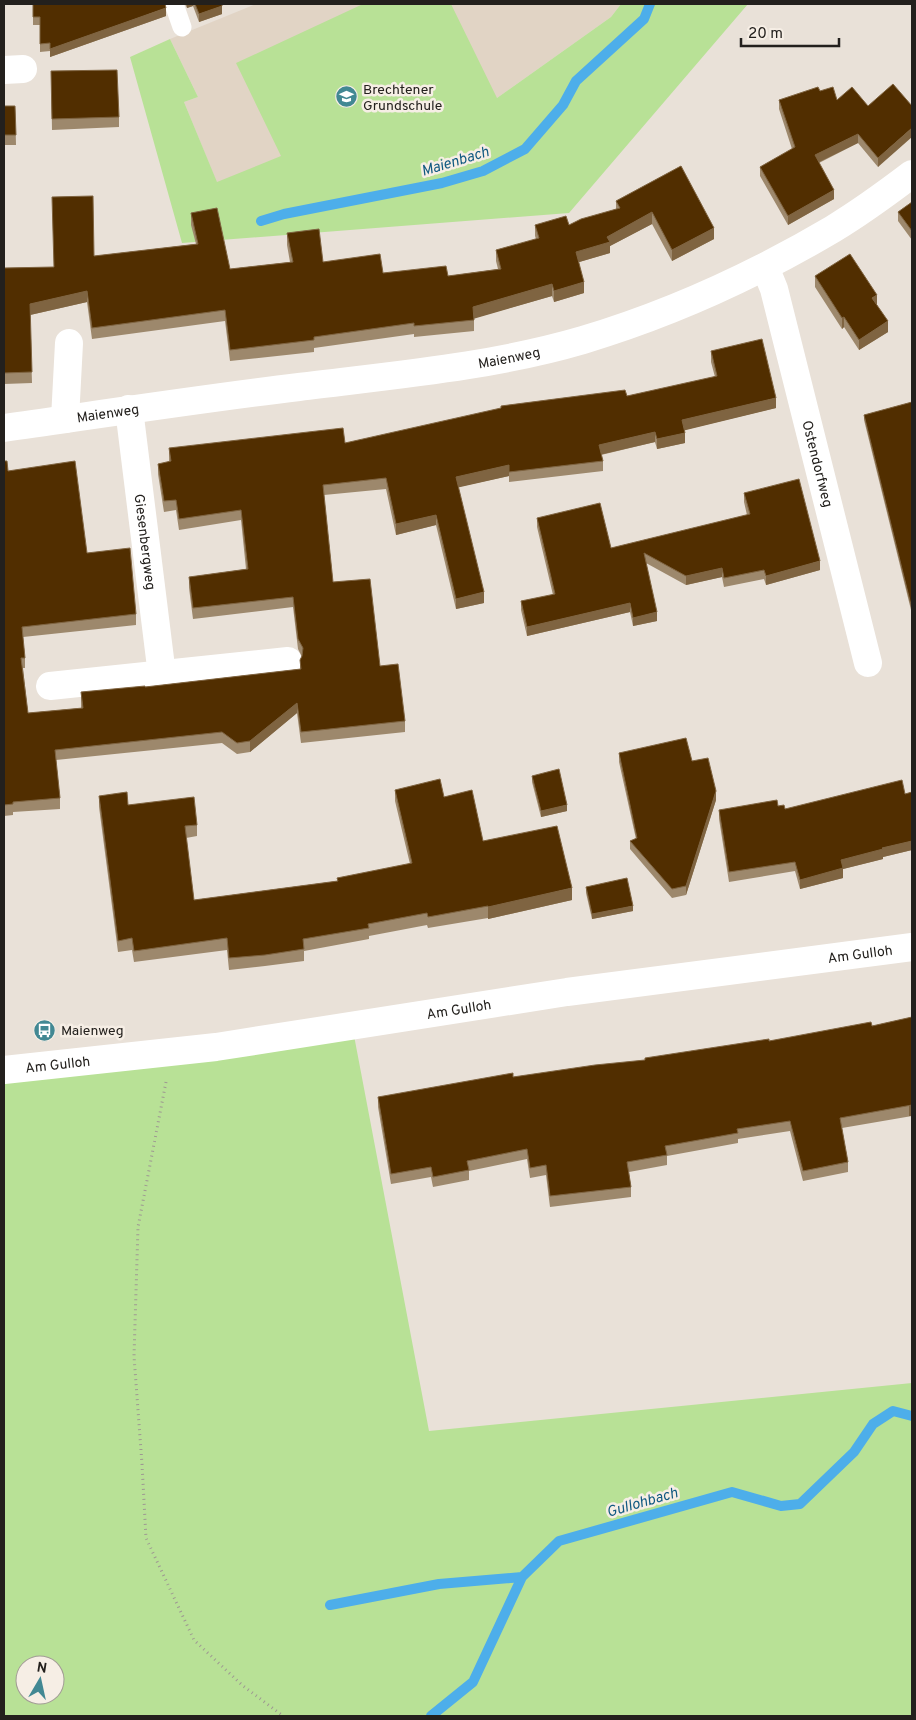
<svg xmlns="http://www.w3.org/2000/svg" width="916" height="1720" font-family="Overpass,sans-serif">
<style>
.built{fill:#e1d4c5}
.green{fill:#b8e196;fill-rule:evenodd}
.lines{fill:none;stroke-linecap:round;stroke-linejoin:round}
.stream{stroke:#4daeea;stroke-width:10}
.path{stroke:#9e9892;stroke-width:3;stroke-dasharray:1 4;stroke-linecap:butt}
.service{stroke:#fff;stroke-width:19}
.minor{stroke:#fff;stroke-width:28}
.wall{fill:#9d886c}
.shaded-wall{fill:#7f6441}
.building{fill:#512e00;stroke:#7f6441}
.labels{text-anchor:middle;stroke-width:5;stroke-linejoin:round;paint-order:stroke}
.poi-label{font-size:14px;fill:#23201d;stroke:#f6eee5;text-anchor:start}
.street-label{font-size:14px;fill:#23201d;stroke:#f6eee5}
.water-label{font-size:15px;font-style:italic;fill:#105981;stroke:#f6eee5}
</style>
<rect width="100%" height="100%" fill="#e9e1d8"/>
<!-- built -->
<path class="built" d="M256 4H621L611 17 497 98 281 157 217 183 184 102 198 97 170 39Z"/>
<!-- green -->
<path class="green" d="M363 4H451L497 98 611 17 621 4H748L569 213 182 243 130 57 170 39 198 97 184 102 217 182 281 156 236 63Z
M352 1025 429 1431 912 1383V1716H4V1070ZM25 1665H55V1695H25Z"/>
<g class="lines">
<!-- stream -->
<path class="stream" d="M261 221 284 214 442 183 483 171 525 149 563 105 576 81 644 19 650 4
M330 1605 439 1584 522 1577
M431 1716 473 1682 522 1577 559 1541 732 1492 781 1506 800 1504 854 1452 873 1424 893 1411 912 1416"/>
<!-- path -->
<path class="path" d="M166 1082 138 1227 134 1356 142 1464 146 1538 194 1640 242 1685 283 1716"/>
<!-- service -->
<path class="service" d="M174 4 182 27"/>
<!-- minor -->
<g class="minor">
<path d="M4 70 23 69"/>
<path id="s1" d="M765 267 774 289 868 663"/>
<path id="s2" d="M129 409 162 675"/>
<path d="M65 419 69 343"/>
<path id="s3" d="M4 428C102 414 200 399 299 387 394 375 491 367 583 340 670 314 755 275 833 229 861 212 887 193 912 174"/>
<path d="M50 686 288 661"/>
<path id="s4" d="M4 1070 216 1047 567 992 912 947"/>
</g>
</g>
<!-- wall -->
<path class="wall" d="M33 4 166 16 50 57V51L40 52V25H33Z
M185 4H222V14L199 22 193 6 187 8Z
M51 71 119 117V127L52 130Z
M820 91 837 100 868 106H912L878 167 858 143 819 163 834 199 788 225 760 176V167L792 149 779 109V100Z
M4 106H15L16 145H4Z
M681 166 714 239 672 261 652 224 610 246V253L579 262 584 293 554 302 552 296 474 318V331L414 337V334L314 348V352L230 361 225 321 92 339 87 302 30 315 32 383 4 384V268L54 267 94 256 196 244 191 225V213L230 269 290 262 287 245V233L323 262 383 273 448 276 498 269 496 261V250L536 239 535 236V225H569L616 209V201Z
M912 202V240L898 221V212Z
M815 276 877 305 888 332 859 350 844 327 842 329 815 287Z
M711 351 776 408 684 430 685 443 657 449 655 442 601 455 603 461V471L509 482V476L458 487 484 603 456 609 436 525 396 535 386 489 324 495 333 582 380 666 405 721V732L301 743 297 713 250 752 237 754 222 743 56 760 60 798V809L13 812V815L4 816V461L8 471 87 553 136 614V625L23 637 25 658V668H23L28 713 81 708V692L145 687 300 669V660L302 657 298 649 293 607 193 619 189 588V577L246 569 241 520 179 530 176 510 164 512 158 474V464L169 462V448L345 443 627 396 715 377 711 362Z
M912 402V614L864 420V415Z
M744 493 820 570 766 585 764 579 724 587 722 577 686 585 646 563 657 621 633 626 630 612 527 636 521 610V601L553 595 537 527V518L611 548 747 515 744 502Z
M619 753 692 761 716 800 686 895 672 898 630 849V841L636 839 619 762Z
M532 776 567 811 541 817 532 782Z
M395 790 444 797 483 841 572 900 488 919V918L428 928 427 925 369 936V939L304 951V961L265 966 229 970 227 950 134 962 132 950 118 952 99 807V796L197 825V836L186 838 194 900 337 881V878L410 864 395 801Z
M912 792V850L883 857V859L843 869V878L800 889 795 871 729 882 719 819V810L778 806 785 809 905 794Z
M586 887 633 911 592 919 586 893Z
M912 1017V1116L842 1128 848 1162V1172L803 1181 790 1131 738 1139V1143L667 1156V1165L629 1172 631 1187V1197L550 1207 546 1175 530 1178 527 1159 469 1171V1180L433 1187 431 1177 391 1184 378 1107V1097L513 1077 645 1060 769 1041 872 1026Z"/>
<!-- shaded-wall -->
<path class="shaded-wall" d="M187 4H193V6L187 8Z
M222 6V14L199 22V14Z
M166 8V16L50 57V49Z
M912 128V137L878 167V158Z
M858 134V143L815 164V155Z
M834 190V199L788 225V216Z
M652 212V224L610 246V253L576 263V252L607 237Z
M714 228V239L672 261V250Z
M584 282V293L554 302V291Z
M552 284V296L473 319V307Z
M87 291V302L30 315V304Z
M877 295V306L872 298Z
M844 317V327L842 329V318Z
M888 321V332L859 350V340Z
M776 398V408L682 431V420Z
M655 432V442L599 455V445Z
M685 433V443L657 449V439Z
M509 465V476L456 488V477Z
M436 515V525L396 535V524Z
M820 561V570L766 585V576Z
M722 568V577L686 585V576Z
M484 592V603L456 609V599Z
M630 603V612L527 636V627Z
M657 612V621L633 626V618Z
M297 703V713L250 752V741Z
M716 791V800L686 895V886Z
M567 805V811L541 817V811Z
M912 841V850L883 857V859L843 869V878L800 889V880L841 860 882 848Z
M572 888V900L488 919V907Z
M633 906V911L592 919V914Z
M912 1105V1116H909V1106Z"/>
<!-- building -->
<path class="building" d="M33 4H165L166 8 50 49V43L40 44V17H33Z
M195 4H222V6L199 14Z
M117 70 119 117 52 119 51 71Z
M893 84 912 106V128L878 158 858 134 815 155 834 190 788 216 760 167 795 147 779 100 818 87 820 91 833 87 837 100 852 87 868 106Z
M4 106H15L16 135H4Z
M681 166 714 228 672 250 652 212 607 237 610 242 576 252 584 282 554 291 552 284 473 307 474 320 414 326V323L314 337V340L230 350 225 310 92 328 87 291 30 304 32 372 4 373V268L54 267 52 197 93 196 94 256 198 244 191 213 217 208 230 269 293 262 287 233 319 229 323 262 380 254 383 273 446 266 448 276 501 269 496 250 539 238 535 225 566 216 569 225 581 219 620 208 616 201Z
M912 202V231L898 212Z
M850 254 877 295 872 298 888 321 859 340 844 317 842 318 815 276Z
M762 339 776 398 682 420 685 433 657 439 655 432 599 445 603 461 509 472V465L456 477 484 592 456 599 436 515 396 524 386 478 323 485 333 582 370 579 380 666 398 664 405 721 301 732 297 703 250 741 237 743 222 732 55 750 60 798 13 802V804L4 805V461H7L8 471 75 461 87 553 130 548 136 614 22 627 25 658H21L28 713 83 708 81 692 145 686V687L301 669 300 660 302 656 303 648 298 639 293 597 193 608 189 577 248 569 241 510 179 519 176 500 164 501 158 464 171 461 169 448 343 428 345 443 501 408V406L625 390 627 396 717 376 711 351Z
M912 402V609L864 415Z
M799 479 820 561 766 576 764 570 724 578 722 568 686 576 644 553 657 612 633 618 630 603 527 627 521 601 555 594 537 518 600 503 611 548 750 514 744 493Z
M686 738 692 761 708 758 716 791 686 886 672 889 630 841 637 838 619 753Z
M559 769 567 805 541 811 532 776Z
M440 779 444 797 472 790 483 841 557 826 572 888 488 907V906L428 917 427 913 368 924 369 928 303 939 304 949 265 955 229 958 227 938 134 951 132 938 118 941 99 796 127 792 128 805 194 797 197 825 185 826 194 900 338 881 337 878 412 863 395 790Z
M902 780 905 794 912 792V841L882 848 883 849 841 860 843 868 800 880 795 862 729 872 719 810 777 800 778 806 784 805 785 809Z
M627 878 633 906 592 914 586 887Z
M912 1017V1105L840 1118 848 1162 803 1171 790 1121 737 1129 738 1133 665 1146 667 1155 627 1162 631 1187 550 1196 546 1165 530 1168 527 1149 467 1161 469 1170 433 1177 431 1167 391 1174 378 1097 513 1073V1077L595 1065 645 1060V1058L769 1039V1041L871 1022 872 1026Z"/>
<!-- icons -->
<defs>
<symbol id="school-disc" viewBox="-11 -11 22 22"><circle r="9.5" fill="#428893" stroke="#f6eee5"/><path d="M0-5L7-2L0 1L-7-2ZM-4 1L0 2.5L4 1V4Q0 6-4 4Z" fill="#fff"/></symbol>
<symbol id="bus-disc" viewBox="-11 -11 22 22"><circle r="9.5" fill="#428893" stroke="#f6eee5"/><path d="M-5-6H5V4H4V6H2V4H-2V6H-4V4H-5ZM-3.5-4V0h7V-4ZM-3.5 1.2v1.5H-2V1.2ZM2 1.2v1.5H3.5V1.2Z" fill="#fff"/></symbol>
</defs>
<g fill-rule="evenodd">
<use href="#school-disc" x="334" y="84" width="25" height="25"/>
<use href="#bus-disc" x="32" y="1018" width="25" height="25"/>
</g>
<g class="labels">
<!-- poi labels -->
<g class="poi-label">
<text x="363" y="94">Brechtener<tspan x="363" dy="16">Grundschule</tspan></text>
<text x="61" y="1035">Maienweg</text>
</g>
<!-- street labels -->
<g class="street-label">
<text dy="5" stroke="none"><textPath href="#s3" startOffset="510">Maienweg</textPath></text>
<text dy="5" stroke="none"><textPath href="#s3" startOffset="105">Maienweg</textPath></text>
<text dy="5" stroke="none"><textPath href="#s1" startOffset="204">Ostendorfweg</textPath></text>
<text dy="5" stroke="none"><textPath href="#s2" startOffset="134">Giesenbergweg</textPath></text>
<text dy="5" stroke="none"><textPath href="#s4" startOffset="864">Am Gulloh</textPath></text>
<text dy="5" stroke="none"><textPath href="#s4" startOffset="459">Am Gulloh</textPath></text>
<text dy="5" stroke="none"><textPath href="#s4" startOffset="54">Am Gulloh</textPath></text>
</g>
<!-- water labels -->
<g class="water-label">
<text transform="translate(455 161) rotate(-17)" y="5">Maienbach</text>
<text transform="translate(642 1502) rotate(-16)" y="5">Gullohbach</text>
</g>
</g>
<!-- border -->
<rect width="916" height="1720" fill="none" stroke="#23201d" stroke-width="10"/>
<!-- north arrow -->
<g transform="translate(40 1680) rotate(9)"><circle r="24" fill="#f6eee5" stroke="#a29c95"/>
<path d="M0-4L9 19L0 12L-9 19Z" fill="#428893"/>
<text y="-8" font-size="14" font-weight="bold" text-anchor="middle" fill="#23201d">N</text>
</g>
<!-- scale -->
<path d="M741 38v8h98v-8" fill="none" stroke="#23201d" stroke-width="2.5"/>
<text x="748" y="38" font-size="15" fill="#23201d" stroke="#f6eee5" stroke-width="4" paint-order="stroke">20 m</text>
</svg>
